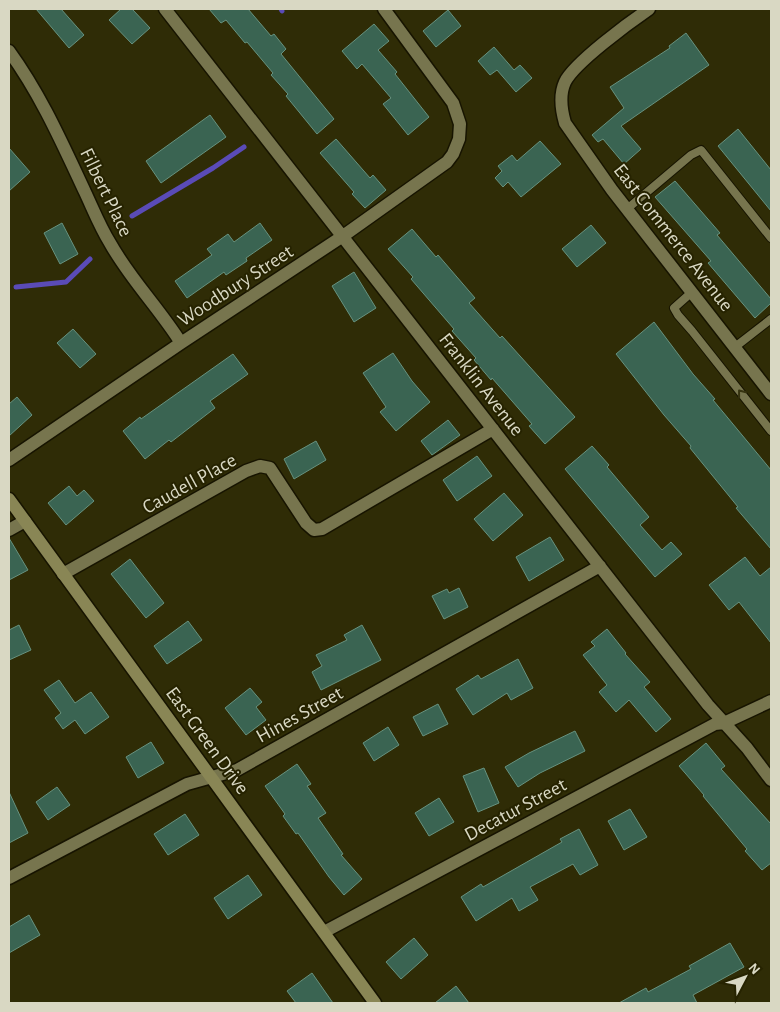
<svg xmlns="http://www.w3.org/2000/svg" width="780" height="1012" font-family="'Alegreya Sans',sans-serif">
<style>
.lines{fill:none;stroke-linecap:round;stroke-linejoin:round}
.stream{stroke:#5a4bb7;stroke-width:5}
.building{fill:#3a6452;stroke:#67927f}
.lane-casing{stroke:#171400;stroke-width:10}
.street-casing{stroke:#171400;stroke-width:15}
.secondary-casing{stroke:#171400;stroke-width:15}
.lane{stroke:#77754e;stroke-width:8}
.street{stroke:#77754e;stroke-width:12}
.secondary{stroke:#898655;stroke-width:12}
.oneway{stroke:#363310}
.labels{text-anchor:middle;stroke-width:4;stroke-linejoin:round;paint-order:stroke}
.street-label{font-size:20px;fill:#d9d8c3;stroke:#262300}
</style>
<rect width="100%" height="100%" fill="#2f2c06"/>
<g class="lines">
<!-- stream -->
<path class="stream" d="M281 9 282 11
M132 216 213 168 244 147
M16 287 66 282 90 259"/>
</g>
<!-- building -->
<path class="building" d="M36 9H61L84 35 69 48Z
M121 9H132L150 28 132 44 109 20Z
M209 9H248L271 36 274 34 286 49 281 54 334 119 317 134 286 96 288 94 271 75 273 73 247 42 245 43 226 20 221 23Z
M448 10 461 26 436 47 423 31Z
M374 24 389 41 378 50 397 72 395 74 429 117 408 135 383 104 391 98 362 64 357 69 342 51Z
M686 33 709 65 621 126 641 149 624 164 603 139 598 142 592 135 624 108 610 87 670 48 669 46Z
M494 47 514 70 520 65 532 78 516 92 497 70 490 75 478 61Z
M210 115 226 137 161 183 146 161Z
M738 129 771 170V211L718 146Z
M336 139 370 178 373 175 386 190 365 208 352 194 354 192 320 153Z
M540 141 561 164 521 197 508 182 503 187 495 178 502 171 498 166 512 155 517 161Z
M9 148 30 172 9 191Z
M675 181 720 233 717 235 771 299V303L755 318 708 263 711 261 655 197Z
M62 223 78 254 60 264 44 233Z
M260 223 272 240 246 258 247 261 226 275 224 272 187 298 175 281 212 255 207 249 228 234 234 242Z
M591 225 606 243 577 267 562 249Z
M412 229 436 257 438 255 475 298 469 303 500 338 502 336 575 417 545 444 529 426 532 424 492 378 491 380 474 360 476 358 452 331 454 329 411 279 413 277 388 249Z
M354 272 376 308 354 322 332 286Z
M654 322 693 374 715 399 713 400 771 470V549L736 508 738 507 690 448 691 446 664 415 616 354Z
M73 329 96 354 80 368 57 343Z
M393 353 412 381 430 402 396 431 380 412 386 407 363 373Z
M233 354 248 374 210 401 215 408 171 442 169 440 145 459 123 431 140 417 141 419Z
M17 397 32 415 9 436V404Z
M448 420 460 435 432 455 421 441Z
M316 441 326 460 294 479 284 459Z
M592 446 609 465 607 467 649 517 640 525 662 550 671 542 682 554 655 577 565 469Z
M477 456 492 476 457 501 443 480Z
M69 486 77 496 84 490 94 501 66 525 48 503Z
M504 493 523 515 493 541 474 519Z
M550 537 564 560 529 581 516 557Z
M9 538 28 570 9 580Z
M745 557 760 576 771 567V643L739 602 729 610 709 585Z
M130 559 164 603 146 618 111 574Z
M459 588 468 607 444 619 432 596 447 589 449 593Z
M188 621 202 640 167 664 154 646Z
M19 625 31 650 9 660V630Z
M362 625 381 660 321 690 312 672 322 666 316 655 347 640 344 635Z
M607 629 626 653 625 654 650 682 644 687 671 719 656 732 629 700 616 712 599 692 607 685 583 655 595 646 591 642Z
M518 659 533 688 511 700 507 693 473 715 456 689 478 675 481 679Z
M59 680 75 703 91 692 109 717 85 734 75 720 63 729 55 718 61 713 44 690Z
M250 688 262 702 256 707 266 720 246 735 225 708Z
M438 704 448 724 423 736 413 717Z
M388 727 399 745 374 761 363 743Z
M575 731 585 751 540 773 518 787 505 767 529 753Z
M151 742 164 763 138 778 126 757Z
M706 743 725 766 721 769 771 824V863L762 870 745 851 747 849 703 796 704 795 679 766Z
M297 764 311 784 307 786 326 813 318 818 343 854 341 855 362 879 344 895 329 877 298 833 296 834 283 816 285 814 265 786Z
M484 768 499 803 478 812 463 776Z
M57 787 70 805 48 820 36 802Z
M9 792 28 833 9 843Z
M439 798 454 822 429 836 415 813Z
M630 809 647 837 624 850 608 821Z
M185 814 199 835 168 855 154 834Z
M579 829 598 865 580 875 573 864 530 887 538 900 519 911 512 898 476 921 461 897 481 884 483 887 562 842 560 839Z
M248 875 262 895 228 919 214 898Z
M29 915 40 935 9 953V927Z
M414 938 428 955 401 979 386 962Z
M730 943 744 967 693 995 697 1003H619L646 988 648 992 691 969 689 966Z
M312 973 333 1003H296L287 991Z
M456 986 469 1003H435Z"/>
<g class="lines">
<defs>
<path id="lane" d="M627 209 691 155 701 150 771 238
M692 292 674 308 678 315 692 331 771 431
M735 347 771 319"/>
<path id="street" d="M165 9 708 705 747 748 771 780
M649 9C630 22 574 63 565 82 559 95 561 109 565 123L612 190 771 394
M9 51C41 95 62 143 85 192 93 209 100 227 110 243 130 279 159 308 181 343
M9 460 181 343 343 236 447 162 453 154 459 139 460 124 453 103 384 9
M9 530 25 521
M63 574 246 471 260 466 270 468 306 523 314 530 322 529 493 429
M9 878 187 784 237 770 600 566
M324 932 715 724 724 723 771 701"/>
<path id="secondary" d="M9 499 375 1003"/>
</defs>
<!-- lane casing -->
<use href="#lane" class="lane-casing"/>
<!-- street casing -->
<use href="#street" class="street-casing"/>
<!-- secondary casing -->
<use href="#secondary" class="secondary-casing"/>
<!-- lane -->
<use href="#lane" class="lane"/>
<!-- street -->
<use href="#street" class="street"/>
<!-- secondary -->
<use href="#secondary" class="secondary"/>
</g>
<!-- one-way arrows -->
<defs><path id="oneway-chevron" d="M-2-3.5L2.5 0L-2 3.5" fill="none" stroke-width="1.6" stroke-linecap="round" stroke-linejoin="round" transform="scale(1.25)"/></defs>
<use class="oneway" href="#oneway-chevron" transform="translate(741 393) rotate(-128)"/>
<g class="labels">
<!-- street labels -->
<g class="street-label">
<text transform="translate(107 192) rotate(64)" y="7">Filbert Place</text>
<text transform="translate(674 237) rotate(52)" y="7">East Commerce Avenue</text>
<text transform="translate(235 285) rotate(-33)" y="7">Woodbury Street</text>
<text transform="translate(482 384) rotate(52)" y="7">Franklin Avenue</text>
<text transform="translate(189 483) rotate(-29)" y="7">Caudell Place</text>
<text transform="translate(299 714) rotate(-29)" y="7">Hines Street</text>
<text transform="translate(208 740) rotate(54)" y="7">East Green Drive</text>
<text transform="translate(515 809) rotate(-28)" y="7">Decatur Street</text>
</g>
</g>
<!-- border -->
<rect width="780" height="1012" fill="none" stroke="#d9d8c3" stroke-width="20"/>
<!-- north arrow -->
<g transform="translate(745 977) rotate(49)" stroke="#262300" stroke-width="4" paint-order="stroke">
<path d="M0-4L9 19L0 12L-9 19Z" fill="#d9d8c3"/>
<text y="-8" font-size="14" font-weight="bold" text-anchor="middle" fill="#d9d8c3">N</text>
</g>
</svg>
